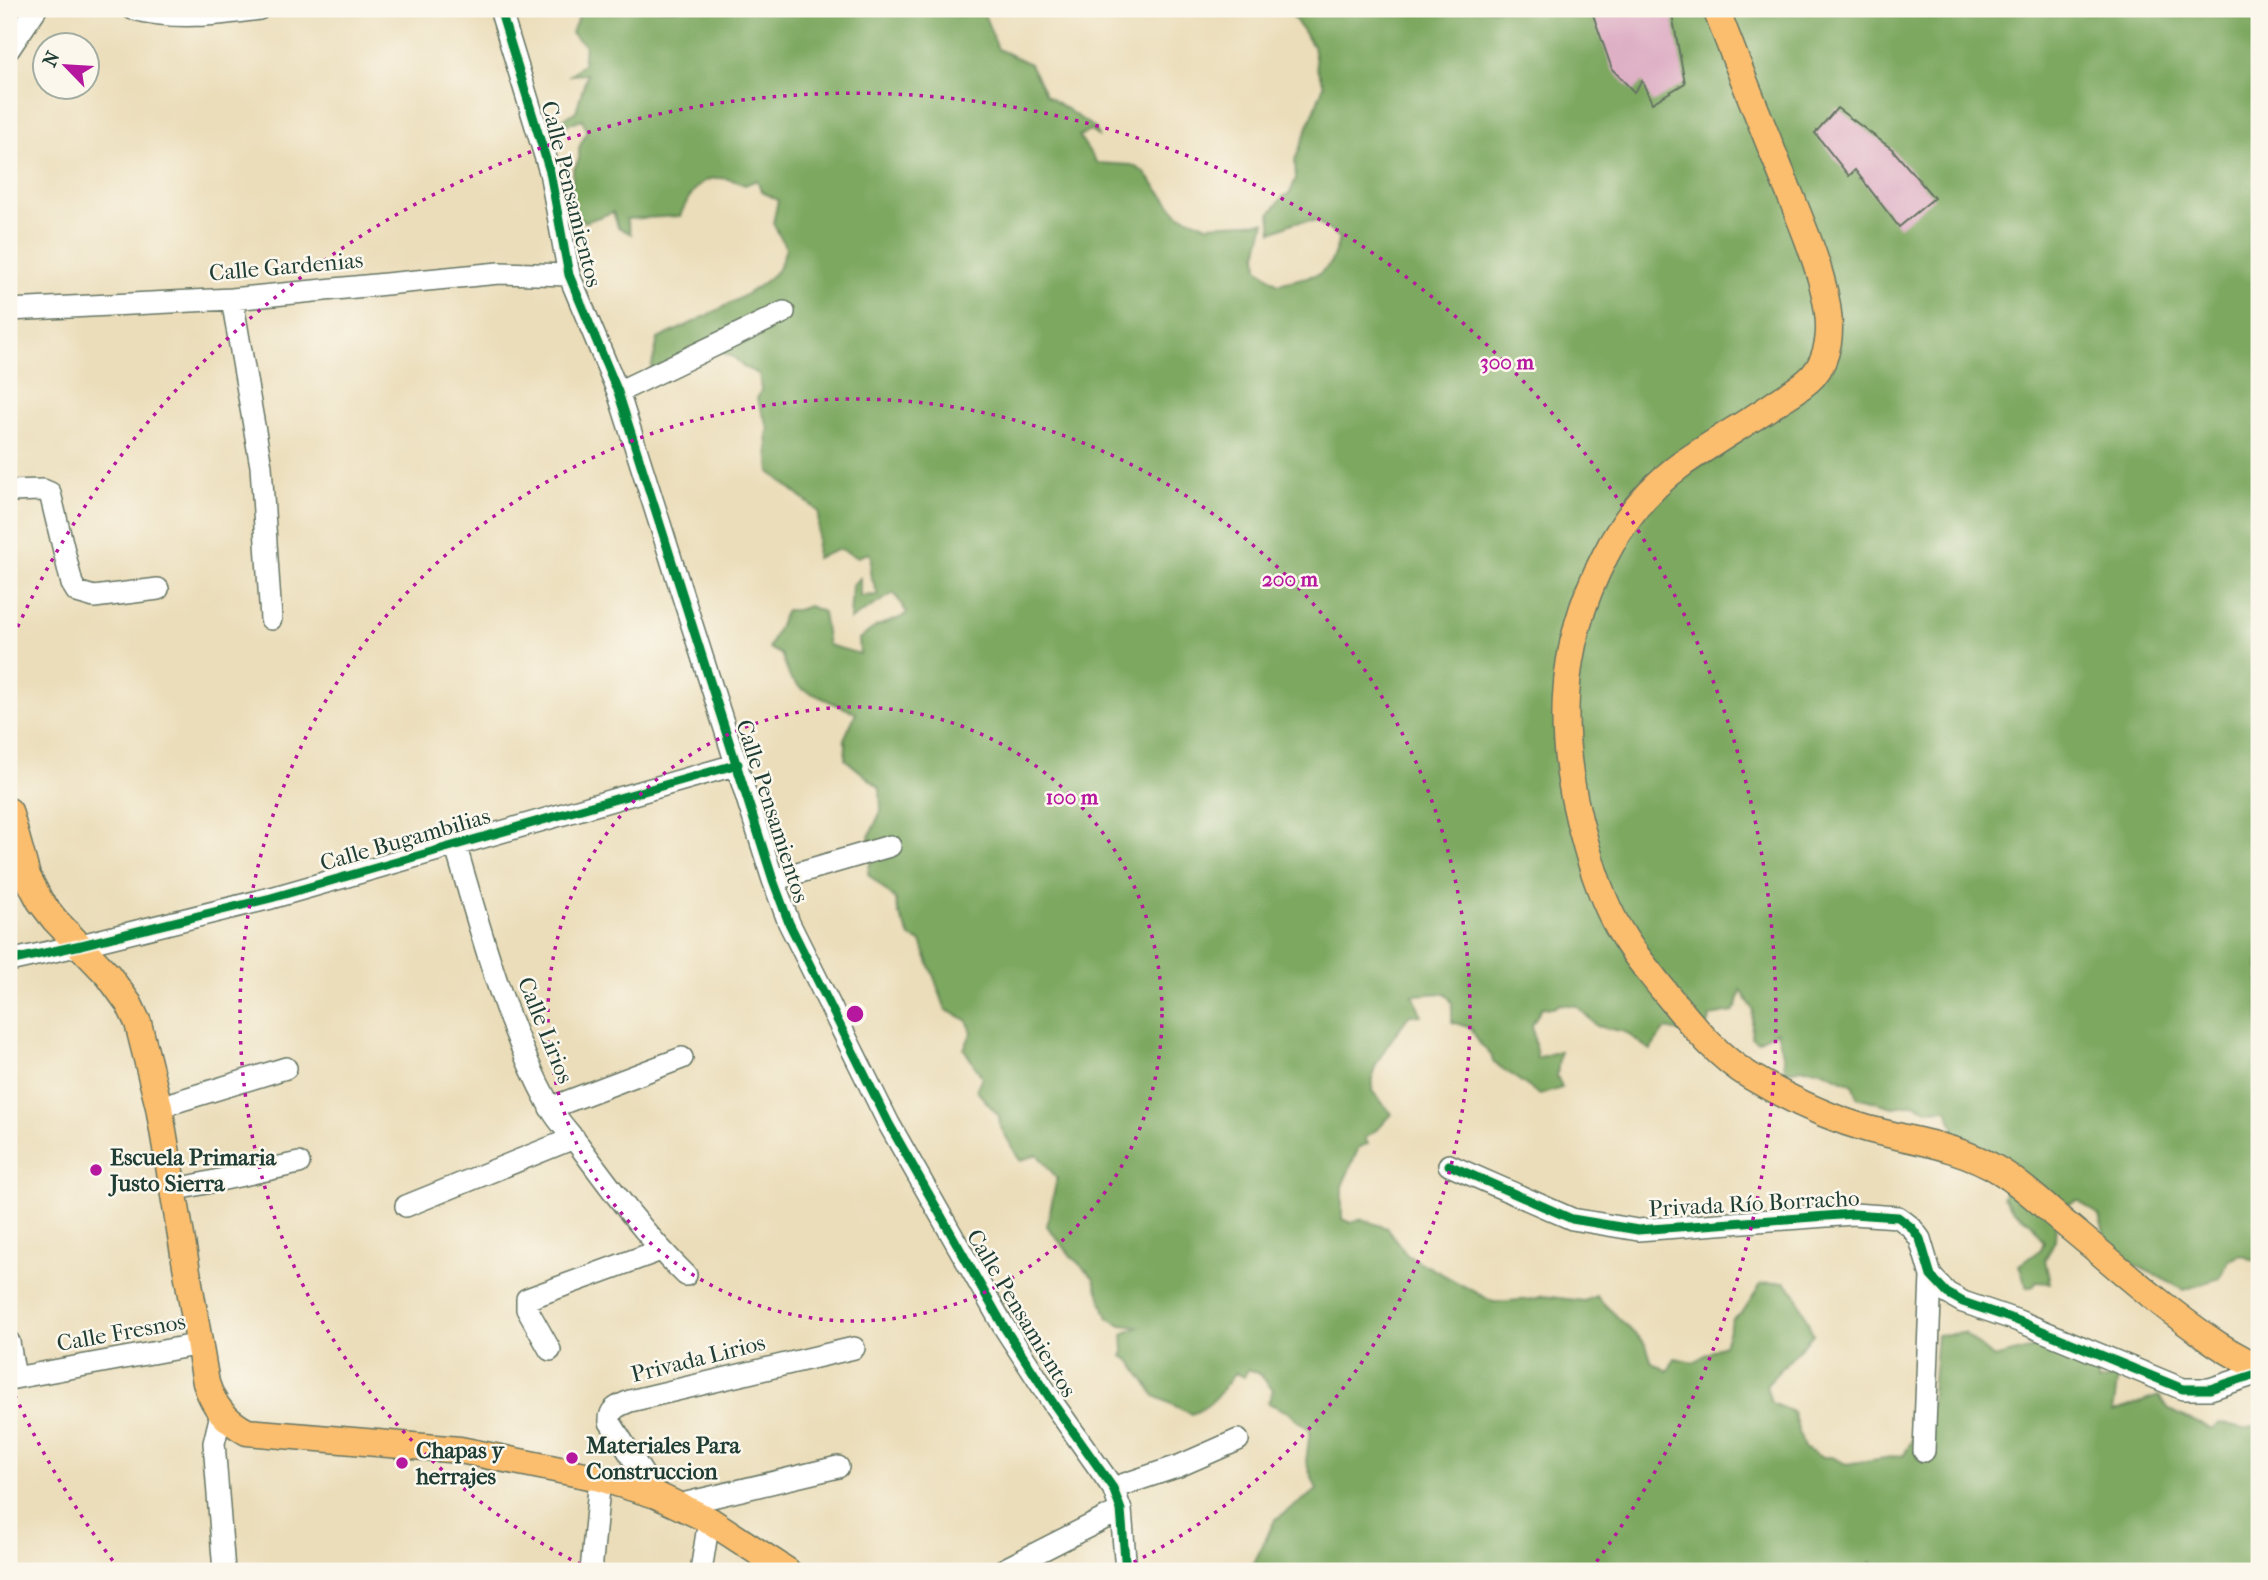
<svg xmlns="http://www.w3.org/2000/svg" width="2268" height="1580" font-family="'IM FELL French Canon',serif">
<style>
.forest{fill:#7da860;stroke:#4e724a;stroke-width:2}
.building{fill:#deafc5}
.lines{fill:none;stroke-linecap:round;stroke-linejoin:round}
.minor-casing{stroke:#667563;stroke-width:24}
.major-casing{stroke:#667563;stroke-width:29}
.minor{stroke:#fff;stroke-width:21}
.major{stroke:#fbbe6e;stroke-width:26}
.cycleway-casing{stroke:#fbf7ec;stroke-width:13}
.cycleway{stroke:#00873e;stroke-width:9}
.ring{fill:none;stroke:#b5179e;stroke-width:3.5;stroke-dasharray:3.5 7}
.poi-dot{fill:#b5179e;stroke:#fbf7ec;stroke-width:2.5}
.labels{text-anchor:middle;stroke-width:5;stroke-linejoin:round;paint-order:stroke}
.street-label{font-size:23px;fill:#1f3d34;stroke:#fbf7ec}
.poi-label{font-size:23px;font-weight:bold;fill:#1f3d34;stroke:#fbf7ec;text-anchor:start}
.centre{fill:#b5179e;stroke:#fbf7ec;stroke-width:3.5}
.ring-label{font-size:21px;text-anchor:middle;font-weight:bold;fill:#b5179e;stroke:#fbf7ec;stroke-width:5;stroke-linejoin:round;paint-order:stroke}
</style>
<rect width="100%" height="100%" fill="#fbf7ec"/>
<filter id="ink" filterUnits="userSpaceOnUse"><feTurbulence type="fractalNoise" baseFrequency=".0143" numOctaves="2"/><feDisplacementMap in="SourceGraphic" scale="14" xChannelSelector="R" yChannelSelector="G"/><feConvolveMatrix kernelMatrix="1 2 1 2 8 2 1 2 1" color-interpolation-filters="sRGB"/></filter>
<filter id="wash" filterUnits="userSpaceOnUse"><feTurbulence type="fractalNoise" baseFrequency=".00686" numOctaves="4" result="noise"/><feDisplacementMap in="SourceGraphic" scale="28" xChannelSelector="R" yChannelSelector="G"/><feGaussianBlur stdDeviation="1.57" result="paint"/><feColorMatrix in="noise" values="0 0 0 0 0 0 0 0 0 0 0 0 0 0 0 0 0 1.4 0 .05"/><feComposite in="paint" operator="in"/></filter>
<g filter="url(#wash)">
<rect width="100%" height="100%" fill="#ebddb9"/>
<!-- forest -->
<path class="forest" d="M568 9H982L998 49 1030 64 1046 95 1096 129 1098 136 1090 131 1079 136 1097 163 1132 165 1144 172 1178 214 1206 225 1265 222 1257 254 1258 268 1278 284 1319 274 1330 264 1340 238 1316 221 1295 222 1272 232 1270 213 1284 196 1290 193 1296 178 1295 160 1324 85 1317 69 1313 46 1288 9H2259V1263L2241 1255 2229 1260 2220 1278 2184 1290 2122 1258 2106 1238 2099 1216 2078 1200 2057 1209 2055 1240 2045 1260 2050 1283 2036 1282 2034 1286 2027 1288 2019 1265 2041 1249 2044 1242 2032 1224 2013 1210 2003 1197 2010 1183 1958 1139 1947 1109 1927 1110 1915 1104 1893 1107 1857 1097 1852 1084 1819 1069 1804 1068 1785 1071 1784 1058 1777 1031 1757 1041 1751 1037 1753 1009 1741 990 1737 1006 1732 1012 1710 1016 1709 1023 1691 1034 1665 1029 1650 1050 1625 1032 1597 1026 1577 1006 1560 1004 1553 1008 1542 1007 1532 1025 1537 1058 1560 1051 1557 1076 1562 1088 1540 1095 1493 1062 1491 1054 1480 1044 1471 1028 1452 1022V1003L1446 993 1413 995 1422 1016 1410 1014C1400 1028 1376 1058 1373 1074 1372 1081 1374 1084 1372 1091L1392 1114 1380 1127 1365 1138 1368 1144 1359 1147 1342 1186V1219L1351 1223 1362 1219 1387 1228 1407 1255 1493 1302 1535 1299 1542 1296 1584 1301 1596 1296 1646 1345 1652 1363 1668 1371 1675 1358 1693 1362 1724 1344 1733 1319 1742 1313 1761 1284 1785 1282 1796 1294 1813 1334 1766 1385 1771 1403 1793 1412 1804 1448 1821 1457H1832L1846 1464 1904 1455 1931 1404 1937 1335 1964 1333 1994 1358 2056 1342 2060 1349 2051 1353 2063 1356 2080 1348 2098 1364V1382L2118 1376 2113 1412 2159 1396 2169 1410 2211 1429 2219 1423 2242 1429 2259 1426V1571H1874L1872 1562 1861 1571H1250L1275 1520 1317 1490 1306 1462 1310 1430 1288 1412 1268 1403 1273 1390 1260 1374 1248 1369 1244 1377 1235 1373C1222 1390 1212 1407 1191 1414L1155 1396 1130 1360 1122 1356 1124 1352 1123 1334 1139 1327 1121 1325 1108 1318 1093 1277 1072 1257 1047 1226 1057 1178 1037 1154 1020 1161 1000 1126 999 1116 976 1090 982 1077 964 1049 972 1032 967 1020 946 1010 921 942 910 937C905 924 896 913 896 900L868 874 872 853 869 837 881 811 880 788 845 759 846 745 844 739 856 713 802 689 790 678 781 654 769 648 786 610H797L809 606 823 612 828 645 860 654 859 639 877 626 900 618 907 613 894 593 850 620 852 585 860 578V596L878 595 870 573 871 558 869 553 857 557 840 549 816 558 819 512 770 472 767 434 769 429 757 399 761 390 759 374 743 367 735 358 718 350 651 369 658 339C685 326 762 292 778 269 781 263 784 255 786 248L773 223 778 200 762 192 757 180 745 185C709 168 694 183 680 216L626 219 631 234 618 227 613 212 585 222 577 218 571 203 573 171 579 159V148L587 131 582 119 564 126 555 124 576 111 587 74 570 75 583 64 585 45 571 33 579 17Z"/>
<g id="blocks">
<!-- building -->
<path class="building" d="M1591 9H1671L1685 83 1652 103 1642 81 1634 92 1612 69Z
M1837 108 1892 149 1934 198 1899 227 1855 170 1849 176 1815 133Z"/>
</g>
</g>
<g filter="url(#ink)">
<use href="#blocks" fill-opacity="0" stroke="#667563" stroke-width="2"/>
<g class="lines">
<defs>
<path id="minor" d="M133 9C174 20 217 15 259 9
M500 9 550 172 569 275 618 392 773 880 789 923 889 1124 1004 1327 1055 1406 1113 1488 1121 1510 1126 1571
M9 49 36 9
M232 299 261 466 271 619
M9 310 232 299 499 273 569 275
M618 392 784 312
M9 491 43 490 50 493 72 584 77 592 94 597 158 589
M455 844C481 932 505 1024 549 1105 557 1121 571 1134 581 1148 614 1193 646 1236 686 1275
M773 880 890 846
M9 961 81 945 271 898 738 764
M159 1107 286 1068
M550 1108 682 1058
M1449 1165 1572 1219 1638 1230 1853 1214 1898 1217 1911 1227 1920 1239 1931 1276 1947 1293 1963 1302 2016 1320 2183 1389H2210L2259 1373
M173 1190 299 1163
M406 1206 574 1138
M9 1342 15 1378
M550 1350 527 1309V1299L661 1250
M9 1379 201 1344
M221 1414 214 1443 224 1571
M1924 1451 1931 1276
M1113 1488 1179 1466 1238 1440
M656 1495 610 1422C609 1408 619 1406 630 1401L854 1348
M678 1505 838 1467
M591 1571 600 1478
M701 1571 709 1520
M1001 1571 1121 1510"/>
<path id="major" d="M1716 9C1736 61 1757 113 1778 165 1796 211 1836 294 1828 342 1826 354 1821 367 1813 376 1803 387 1788 395 1776 403 1745 424 1712 443 1682 464 1649 488 1623 520 1605 556 1556 650 1556 745 1586 845 1595 878 1606 910 1625 939 1637 958 1651 974 1664 991 1690 1022 1715 1055 1750 1076 1787 1098 1826 1117 1868 1129 1913 1141 1960 1146 2000 1171 2026 1187 2049 1211 2073 1230 2118 1267 2162 1307 2211 1340 2226 1351 2243 1359 2259 1368
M9 811 27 876 40 901 55 920 108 975 129 1004 138 1023 159 1107 206 1383C214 1407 225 1420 247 1432L460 1450 600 1478 656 1495 709 1520 787 1571"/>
</defs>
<!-- minor casing -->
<use href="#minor" class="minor-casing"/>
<!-- major casing -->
<use href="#major" class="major-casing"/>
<!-- minor -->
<use href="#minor" class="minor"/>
<!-- major -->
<use href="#major" class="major"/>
<defs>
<path id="cycleway" d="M500 9 550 172 569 275 618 392 773 880 789 923 889 1124 1004 1327 1055 1406 1113 1488 1121 1510 1126 1571
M9 961 81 945 271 898 738 764
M1449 1165 1572 1219 1638 1230 1853 1214 1898 1217 1911 1227 1920 1239 1931 1276 1947 1293 1963 1302 2016 1320 2183 1389H2210L2259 1373"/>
</defs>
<!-- cycleway casing -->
<use href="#cycleway" class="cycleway-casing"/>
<!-- cycleway -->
<use href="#cycleway" class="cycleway"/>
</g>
</g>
<!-- distance rings -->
<g class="ring">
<circle cx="855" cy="1014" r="307"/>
<path d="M590 1569A615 615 0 1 1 1120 1569"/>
<path d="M119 1569A922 922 0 0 1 9 1382M9 646A922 922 0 1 1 1591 1569"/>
</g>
<!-- markers -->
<g class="poi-dot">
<circle cx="96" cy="1170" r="7"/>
<circle cx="572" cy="1458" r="7"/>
<circle cx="402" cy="1463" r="7"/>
</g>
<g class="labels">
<!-- street labels -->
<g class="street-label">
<text transform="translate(572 194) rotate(76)" y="8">Calle Pensamientos</text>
<text transform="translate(286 266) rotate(-5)" y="8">Calle Gardenias</text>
<text transform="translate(773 811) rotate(72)" y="8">Calle Pensamientos</text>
<text transform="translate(405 839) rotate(-16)" y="8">Calle Bugambilias</text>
<text transform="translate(546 1030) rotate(68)" y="8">Calle Lirios</text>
<text transform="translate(1754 1203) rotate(-3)" y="8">Privada Río Borracho</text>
<text transform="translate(1022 1313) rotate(59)" y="8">Calle Pensamientos</text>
<text transform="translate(121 1332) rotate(-10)" y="8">Calle Fresnos</text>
<text transform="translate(698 1358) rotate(-14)" y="8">Privada Lirios</text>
</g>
<!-- poi labels -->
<g class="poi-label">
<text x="110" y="1165">Escuela Primaria<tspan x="110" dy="26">Justo Sierra</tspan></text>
<text x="586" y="1453">Materiales Para<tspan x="586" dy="26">Construccion</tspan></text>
<text x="416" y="1458">Chapas y<tspan x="416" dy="26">herrajes</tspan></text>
</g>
</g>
<circle cx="855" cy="1014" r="10" class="centre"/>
<g class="ring-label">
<text x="1507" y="369">300 m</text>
<text x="1290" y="586">200 m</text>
<text x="1072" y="804">100 m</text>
</g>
<!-- margin -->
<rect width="2268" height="1580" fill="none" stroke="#fbf7ec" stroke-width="35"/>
<!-- north arrow -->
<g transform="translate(66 66) rotate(295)"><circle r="33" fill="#fbf7ec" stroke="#a3ada2" stroke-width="2"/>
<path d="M0-5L12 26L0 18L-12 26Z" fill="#b5179e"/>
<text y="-10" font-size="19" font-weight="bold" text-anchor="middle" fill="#1f3d34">N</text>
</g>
</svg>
